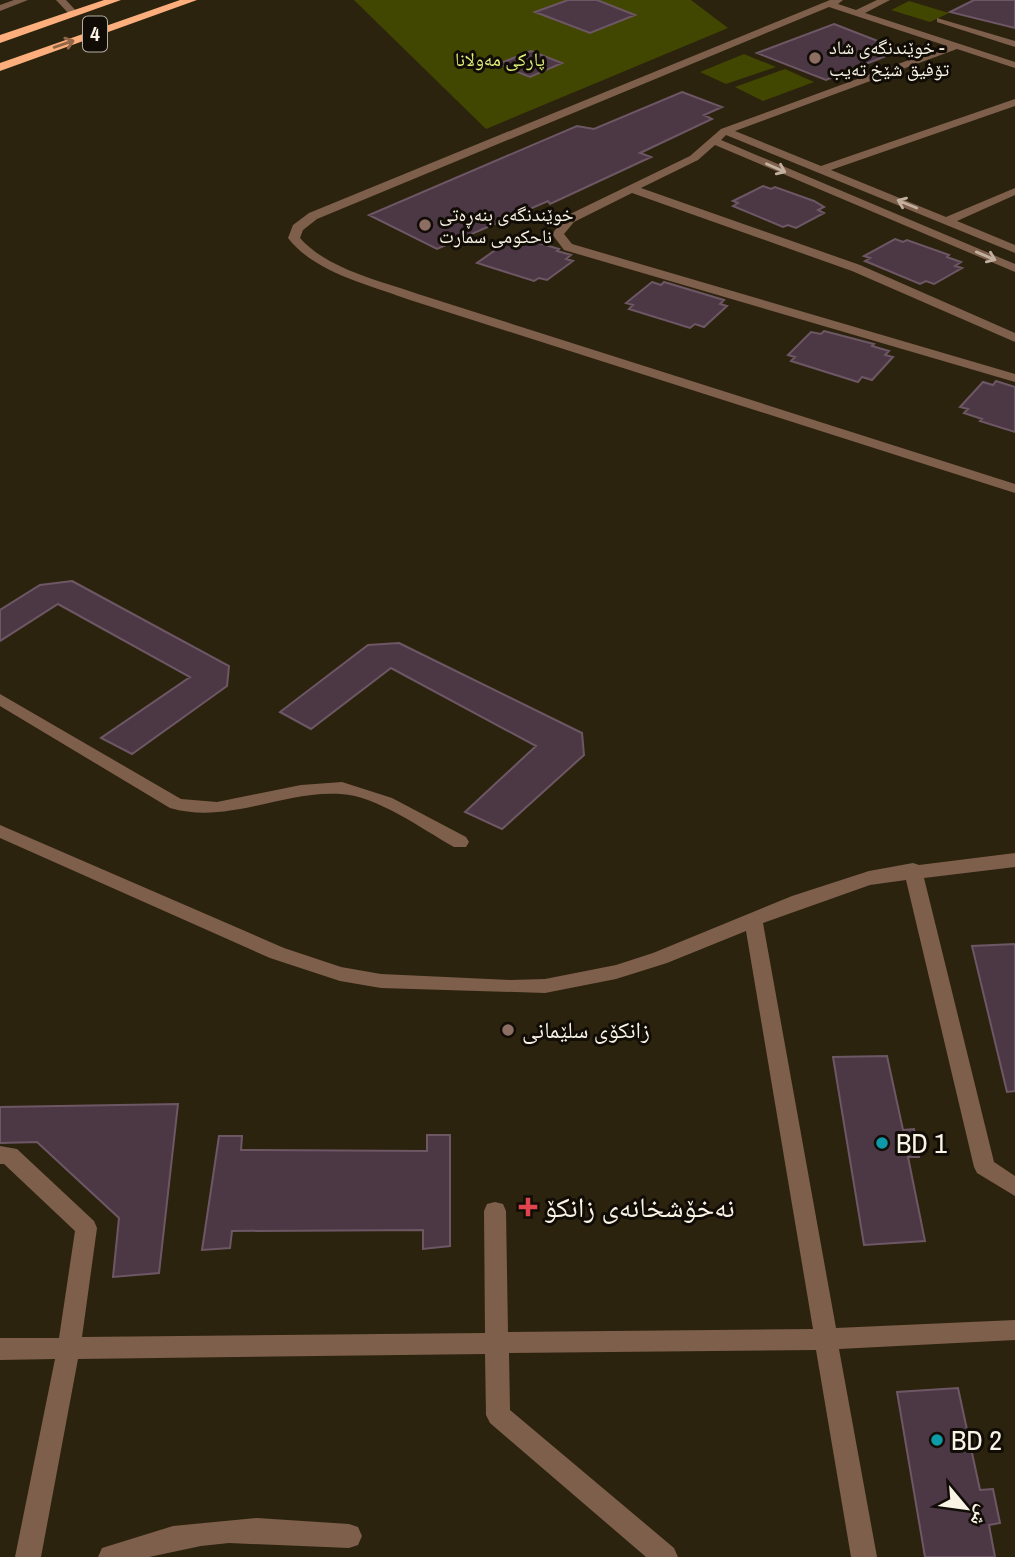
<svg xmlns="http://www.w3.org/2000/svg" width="1015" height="1557" font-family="'Archivo Narrow','Noto Naskh Arabic',sans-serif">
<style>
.green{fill:#414701}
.building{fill:#4c3744;stroke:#6d5765;stroke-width:2}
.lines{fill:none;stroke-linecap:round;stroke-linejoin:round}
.minor{fill:#7e5f4b;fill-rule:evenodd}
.highway{fill:#fcaf7c;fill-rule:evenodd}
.oneway{stroke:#926647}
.oneway2{stroke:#c2b1a1}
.education-dot{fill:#8d6e63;stroke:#110d06;stroke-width:2.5}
.culture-dot{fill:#0f9aa8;stroke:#110d06;stroke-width:2.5}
.health-dot{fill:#e0444e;stroke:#110d06;stroke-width:2.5}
.labels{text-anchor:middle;stroke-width:6;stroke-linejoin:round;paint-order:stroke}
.far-poi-label{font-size:19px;fill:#faf4e7;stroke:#110d06;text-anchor:start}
.far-park-label{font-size:19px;fill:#e0ef7b;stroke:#110d06}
.shield{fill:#110d06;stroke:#b4afa4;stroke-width:2}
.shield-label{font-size:21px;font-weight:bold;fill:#faf4e7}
.poi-label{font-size:23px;fill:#faf4e7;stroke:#110d06;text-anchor:start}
.near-poi-label{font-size:28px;fill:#faf4e7;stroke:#110d06;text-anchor:start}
</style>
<rect width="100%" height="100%" fill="#2c230f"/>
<!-- green -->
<path class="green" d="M354 0H691L728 28 486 129Z
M909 1 949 13 930 22 891 10Z
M744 54 776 67 726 84 700 72Z
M785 69 814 82 763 101 735 87Z"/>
<!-- building -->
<path class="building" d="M568 0H597L635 15 590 33 535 12Z
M974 0H1015V28L950 12Z
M834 24 901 50 826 80 757 53Z
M531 51 562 63 530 77 498 64Z
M682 92 722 107 704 115 712 119 640 153 651 157 550 204 548 201 437 249 369 215 577 126 594 129Z
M763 186 771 189 775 187 814 201 824 207 818 210 824 213 796 228 788 225 783 227 733 206 738 203 733 201Z
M515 236 559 249 557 251 571 255 566 259 573 261 547 280 539 278 534 281 477 263Z
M895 239 903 242 907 240 949 255 947 257 961 262 955 266 962 268 934 284 926 281 920 284 865 261 870 258 864 256Z
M652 282 661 285 664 282 724 300 720 304 727 306 704 327 695 324 690 328 629 309 633 305 626 303Z
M824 331 874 344 872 346 889 351 885 355 893 357 872 380 862 377 858 382 791 361 795 357 788 355 811 332 821 334Z
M996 381 1015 387V432L980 421 982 419 964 413 968 409 960 407 983 382 993 385Z
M72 581 229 666 227 686 132 754 101 738 190 677 58 604 0 641V610L40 585Z
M399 643 582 733 584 755 502 829 465 812 536 746 391 668 311 729 280 712 368 645Z
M1015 944V1091L1007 1092 972 946Z
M887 1056 903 1130 914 1129 919 1157H908L925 1241 864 1245 833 1057Z
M178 1104 159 1273 113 1277 119 1218 37 1142 0 1143V1107Z
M427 1135H450V1246L423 1249V1230L232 1231 230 1248 202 1250 219 1136H242L241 1150 427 1151Z
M958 1388 980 1490 993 1489 1000 1523 989 1525 995 1557H925L897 1392Z"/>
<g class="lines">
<!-- minor -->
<path class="minor" d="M14 0H28L0 11V5Z
M56 0H66L79 14 71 16Z
M830 0H843L838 4 856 10 877 0H890L865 13 1015 62V68L957 49 735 131 821 166 1015 99V106L831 170 946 217 1015 188V195L957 221 1015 245V253L726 135 721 140 1015 264V272L715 145 698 160 641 188 860 265 1015 333V342L852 271 632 193 574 222 564 234 572 244 1015 374V382L564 250 552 234 566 216 690 156 721 129 947 46 829 7 317 219 303 230 300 238C327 269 381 281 418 294L1015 484V493L410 300C370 285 315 273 288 238L293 225 309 213Z
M937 18 1015 41V47L937 22Z
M0 694 181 799 217 802 301 785 342 782 392 798 466 837 469 842 466 847H454C422 829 377 796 341 794 282 790 229 825 170 808L0 706Z
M0 825 284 948 341 967 381 974 511 980 545 979 616 965 653 953 792 896 869 871 913 863 919 865 1015 853V867L924 878 994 1162 1015 1176V1196L977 1173 974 1167 906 880 870 885 763 923 836 1328 1015 1320V1340L839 1349 877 1557H851L816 1350 509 1353 510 1410 674 1548 678 1557H646L490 1423 486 1415 485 1354 78 1359 41 1557H15L55 1359 0 1360V1338H59L75 1231 4 1164H0V1146L17 1149 94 1221 97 1228 82 1337 485 1333 484 1211 487 1204 495 1202 503 1204 506 1211 508 1332 813 1329 746 931 667 963 616 979 545 993 381 988 340 981 270 958 0 838Z
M257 1518 349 1524 358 1527 362 1536 358 1545 349 1548 229 1543 201 1546 149 1557H98L102 1548 173 1526Z"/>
<!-- highway -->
<path class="highway" d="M104 0H121L0 43V35Z
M180 0H197L0 71V63Z"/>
</g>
<!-- one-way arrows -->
<defs><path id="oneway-shaft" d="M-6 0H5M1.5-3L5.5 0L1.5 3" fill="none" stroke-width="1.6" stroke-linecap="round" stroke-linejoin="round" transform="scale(1.75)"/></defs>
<use class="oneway" href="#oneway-shaft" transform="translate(64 44) rotate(-19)"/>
<g class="oneway2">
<use href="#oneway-shaft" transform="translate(776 168) rotate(24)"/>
<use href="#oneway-shaft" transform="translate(907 204) rotate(-158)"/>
<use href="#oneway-shaft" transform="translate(986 256) rotate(23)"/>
</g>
<!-- markers -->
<g class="education-dot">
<circle cx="815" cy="58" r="7"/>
<circle cx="425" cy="225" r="7"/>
<circle cx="508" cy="1030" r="7"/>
</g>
<g class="culture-dot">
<circle cx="882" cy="1143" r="7"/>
<circle cx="937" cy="1440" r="7"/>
</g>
<path class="health-dot" d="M524.5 1196.5h7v7h7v7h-7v7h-7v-7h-7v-7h7z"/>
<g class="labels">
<!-- far-poi labels -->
<g class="far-poi-label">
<text x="829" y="54">خوێندنگەی شاد -<tspan x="829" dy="22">تۆفیق شێخ تەیب</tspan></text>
<text x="439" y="221">خوێندنگەی بنەڕەتی<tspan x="439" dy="22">ناحکومی سمارت</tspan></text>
</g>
<!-- far-park labels -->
<g class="far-park-label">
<text x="500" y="66">پارکی مەولانا</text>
</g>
<!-- shield labels -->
<rect class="shield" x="83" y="16.5" width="24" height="35" rx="5"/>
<g class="shield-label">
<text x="95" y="41">4</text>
</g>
<!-- poi labels -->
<g class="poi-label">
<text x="522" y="1038">زانکۆی سلێمانی</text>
</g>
<!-- near-poi labels -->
<g class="near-poi-label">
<text x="896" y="1153">BD 1</text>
<text x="544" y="1217">نەخۆشخانەی زانکۆ</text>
<text x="951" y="1450">BD 2</text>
</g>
</g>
<!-- north arrow -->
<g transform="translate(966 1508) rotate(119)" stroke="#110d06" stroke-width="5" paint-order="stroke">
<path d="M0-5L12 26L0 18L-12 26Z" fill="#faf4e7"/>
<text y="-10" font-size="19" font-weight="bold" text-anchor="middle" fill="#faf4e7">ش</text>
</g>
</svg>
